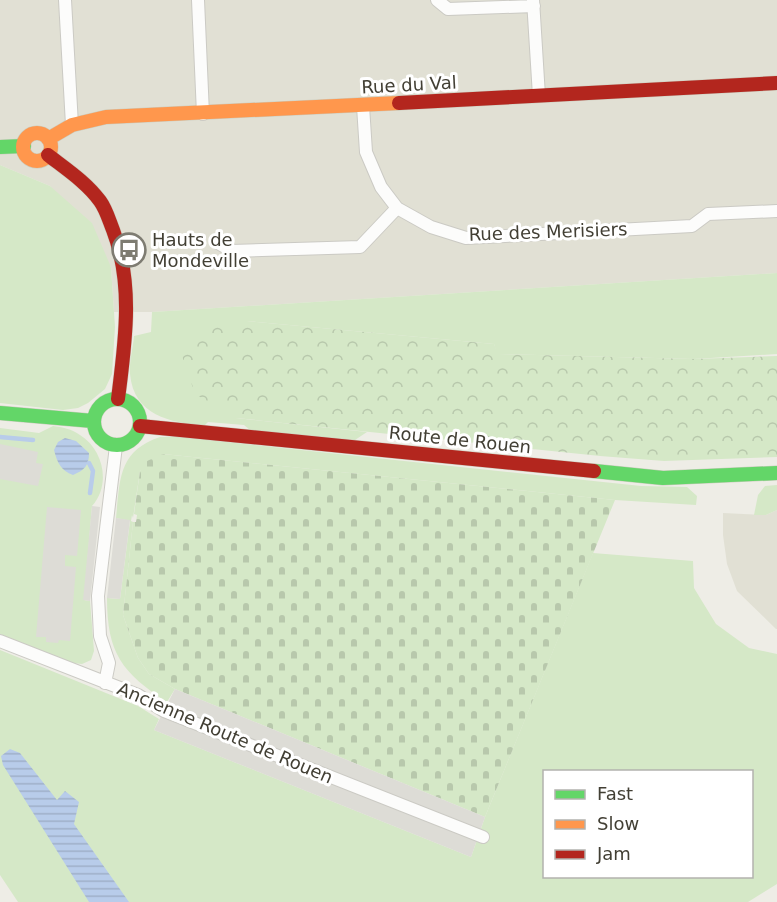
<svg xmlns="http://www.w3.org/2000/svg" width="777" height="902" font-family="'DejaVu Sans',sans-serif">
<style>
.residential{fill:#e1e0d4}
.green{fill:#d5e8c7;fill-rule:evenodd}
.forest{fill:url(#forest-crowns)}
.cemetery{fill:url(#cemetery-stones)}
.parking{fill:#dddcd6}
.water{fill:url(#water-rules)}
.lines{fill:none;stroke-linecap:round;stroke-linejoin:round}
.stream{stroke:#b8ccea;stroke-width:4.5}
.street-casing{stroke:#cbcac4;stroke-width:14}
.fast-casing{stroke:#ccccbe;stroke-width:15}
.slow-casing{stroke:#ccccbe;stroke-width:15}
.jam-casing{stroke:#ccccbe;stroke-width:15}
.street{stroke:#fcfcfb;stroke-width:12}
.fast{stroke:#63d668;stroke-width:14}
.slow{stroke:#ff974d;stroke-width:14}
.jam{stroke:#b3261e;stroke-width:14}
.labels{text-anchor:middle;stroke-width:6;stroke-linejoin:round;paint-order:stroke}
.street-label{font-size:18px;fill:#423f34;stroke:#fff}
.poi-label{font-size:18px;fill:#423f34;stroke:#fff;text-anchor:start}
</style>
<defs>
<pattern id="forest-crowns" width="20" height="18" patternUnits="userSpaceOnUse" patternTransform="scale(1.5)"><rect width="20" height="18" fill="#d5e8c7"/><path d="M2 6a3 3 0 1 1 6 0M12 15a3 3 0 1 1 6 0" fill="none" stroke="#b8c8ac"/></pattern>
<pattern id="cemetery-stones" width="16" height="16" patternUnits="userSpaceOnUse" patternTransform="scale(1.5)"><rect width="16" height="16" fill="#d5e8c7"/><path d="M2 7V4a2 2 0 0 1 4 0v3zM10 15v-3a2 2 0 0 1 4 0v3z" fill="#b8c8ac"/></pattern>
<pattern id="water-rules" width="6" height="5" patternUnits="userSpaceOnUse" patternTransform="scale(1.5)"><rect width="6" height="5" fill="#b8ccea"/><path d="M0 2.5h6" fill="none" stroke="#9fb0c9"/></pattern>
</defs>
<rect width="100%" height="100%" fill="#eeede6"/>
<!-- residential -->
<path class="residential" d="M0 0H777V273L152 312H114L111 267 50 186 0 165Z
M777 510V629H776L737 591 727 564 723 535V513L766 515Z"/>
<!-- green -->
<path class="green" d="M0 165 50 186 92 223 111 267 115 327 112 374 105 389 88 403 78 408 63 410 0 403Z
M777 273V354L694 359 497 354 494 344 247 321 236 418 367 432 355 440 250 430 244 425 208 422 204 426C170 422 134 416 130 374 129 362 133 348 134 336L151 332 152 312Z
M53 426C62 427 72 429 80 435 104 450 111 485 92 506L84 600 90 601 94 651 91 660 82 664 73 663 0 634V428L39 433Z
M160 437H178L641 486 687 487 697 496 696 505 615 500 163 454 140 471 133 518 132 515 131 521 133 522 123 615 138 658 149 674 175 689 167 702C122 673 107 653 107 598L120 599 130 521 116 518C120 480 118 451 160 437Z
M777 485V510L766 515H754L758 495 765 486Z
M593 553 693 561 694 588 716 624 749 648 777 654V884L748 902H18L0 875V650L138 706 159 719 154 730 471 857 485 817ZM544 772H752V876H544Z"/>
<!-- forest -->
<path class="forest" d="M247 321 494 344 498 354 694 359 777 356V457L664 461 600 456 236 418 195 394 180 350 211 325Z"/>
<!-- cemetery -->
<path class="cemetery" d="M163 454 615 500 485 817 175 689 149 674 138 658 123 615 133 522H136L137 515 134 514 140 471 147 461Z"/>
<!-- parking -->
<path class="parking" d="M0 444 38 452 36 463 43 464 38 486 0 479Z
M92 506 100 507 90 601 83 600Z
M47 507 81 510 77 556 65 555V566L76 567 70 641 59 640 58 643 46 642V637H36Z
M116 518 130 520 120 599 107 598Z
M175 689 485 817 471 857 154 730Z"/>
<!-- water -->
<path class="water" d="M65 438 76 441 89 453C89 465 85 470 73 475 61 471 57 462 54 450L58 442Z
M10 749 20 753 57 800 65 791 79 802 74 824 129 902H89L3 765 1 756Z"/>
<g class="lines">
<!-- stream -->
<path class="stream" d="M0 437 33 440
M89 463 93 471 90 493"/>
<defs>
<path id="street" d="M65 0 72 125
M198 0 203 114
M437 0 448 9 534 6
M533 0 539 96
M363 106 366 152 381 187 397 208 431 227 466 238 692 226 708 214 777 211
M218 243 232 251 360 247 397 208
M0 641 138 695 164 711 483 837
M105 683 109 663 100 636 98 596 116 446"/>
<path id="fast" d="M0 147 24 146
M94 422a23 23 0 1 1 46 0a23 23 0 1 1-46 0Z
M0 413 93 421
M594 471 663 478 777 473"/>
<path id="slow" d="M23 147a14 14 0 1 1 28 0a14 14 0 1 1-28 0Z
M48 139 72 125 106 117 399 103"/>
<path id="jam" d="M399 103 777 83
M48 155C66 169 86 182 100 201 106 209 109 220 113 230 134 285 125 343 118 399
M140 426 594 471"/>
</defs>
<!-- street casing -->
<use href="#street" class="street-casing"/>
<!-- fast casing -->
<use href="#fast" class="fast-casing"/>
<!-- slow casing -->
<use href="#slow" class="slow-casing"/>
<!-- jam casing -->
<use href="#jam" class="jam-casing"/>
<!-- street -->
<use href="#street" class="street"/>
<!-- fast -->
<use href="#fast" class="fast"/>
<!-- slow -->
<use href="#slow" class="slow"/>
<!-- jam -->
<use href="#jam" class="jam"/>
</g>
<!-- icons -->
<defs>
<symbol id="bus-ring" viewBox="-11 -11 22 22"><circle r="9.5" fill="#fff" stroke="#7e7c72" stroke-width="1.5"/><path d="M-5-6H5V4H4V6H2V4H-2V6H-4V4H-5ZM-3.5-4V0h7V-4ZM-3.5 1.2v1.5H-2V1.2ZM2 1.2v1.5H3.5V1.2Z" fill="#7e7c72"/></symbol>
</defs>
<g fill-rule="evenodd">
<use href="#bus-ring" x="110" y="231" width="38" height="38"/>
</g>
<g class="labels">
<!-- street labels -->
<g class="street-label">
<text transform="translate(409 85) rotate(-3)" y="6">Rue du Val</text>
<text transform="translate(548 232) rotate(-2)" y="6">Rue des Merisiers</text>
<text transform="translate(460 440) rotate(6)" y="6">Route de Rouen</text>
<text transform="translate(225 733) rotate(23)" y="6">Ancienne Route de Rouen</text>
</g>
<!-- poi labels -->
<g class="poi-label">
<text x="152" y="246">Hauts de<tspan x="152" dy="21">Mondeville</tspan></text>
</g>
</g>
<!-- legend -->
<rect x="543" y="770" width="210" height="108" fill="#ffffff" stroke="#b3b2ae" stroke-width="1.5"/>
<rect x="555" y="790" width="30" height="9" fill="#63d668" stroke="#b3b2ae" stroke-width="1.5"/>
<text x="597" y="800" font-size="18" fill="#423f34">Fast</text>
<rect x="555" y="820" width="30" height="9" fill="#ff974d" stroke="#b3b2ae" stroke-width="1.5"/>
<text x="597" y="830" font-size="18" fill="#423f34">Slow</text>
<rect x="555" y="850" width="30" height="9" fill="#b3261e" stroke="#b3b2ae" stroke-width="1.5"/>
<text x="597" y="860" font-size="18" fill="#423f34">Jam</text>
</svg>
